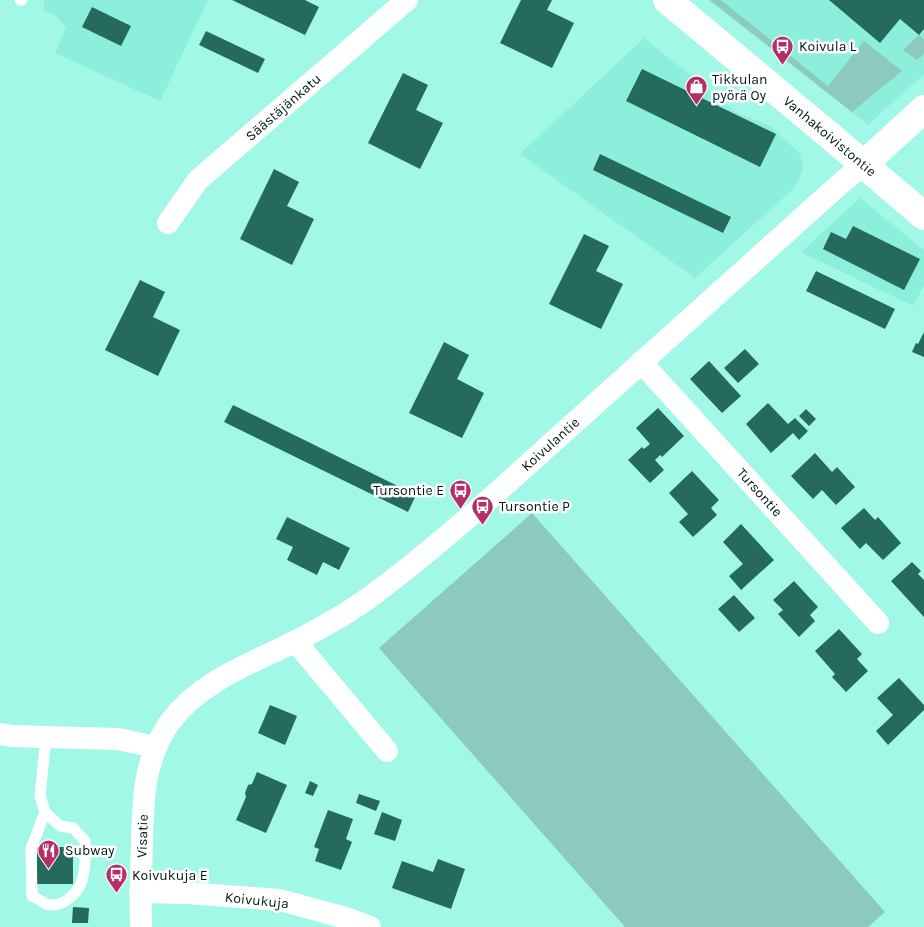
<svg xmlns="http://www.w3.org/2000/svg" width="924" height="927" font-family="Karla,sans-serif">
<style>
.built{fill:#8cefdc}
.green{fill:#8bcabd}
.building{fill:#266a5e}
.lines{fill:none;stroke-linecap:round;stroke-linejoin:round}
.lane{stroke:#fff;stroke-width:11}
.street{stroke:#fff;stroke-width:22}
.secondary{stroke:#fff;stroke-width:28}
.labels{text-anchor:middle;stroke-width:5;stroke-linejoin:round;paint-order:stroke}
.poi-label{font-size:14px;fill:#001712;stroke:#fff;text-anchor:start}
.street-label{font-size:14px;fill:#001712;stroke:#fff}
</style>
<rect width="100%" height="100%" fill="#a1f8e6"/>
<!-- built -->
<path class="built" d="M45 0H208L160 101 55 53 66 28 56 16 43 10Z
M708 0H924V74L868 125Z
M644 38 736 112 770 126 800 154 803 167 799 180 792 190 695 278 520 154Z
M860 198 924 250V285L913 306 801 252Z"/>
<!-- green -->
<path class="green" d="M710 0H721L828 86 864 41 902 71 852 112Z
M919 35 924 39V54L917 60 903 50Z
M532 513 885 912 868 927H625L379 648Z"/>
<!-- building -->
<path class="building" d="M232 0H305L319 7 305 35Z
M521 0H552L547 10 574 23 552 68 500 43Z
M829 0H924V29L919 35 900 19 880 43Z
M92 7 131 26 121 46 82 27Z
M206 31 265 59 258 73 199 45Z
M642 69 776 134 760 167 626 101Z
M403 73 428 85 416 110 443 123 420 169 368 143Z
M600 154 731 217 723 233 593 170Z
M274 169 299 182 287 206 314 219 292 265 240 239Z
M853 226 920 259 904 290 823 249 831 232 846 239Z
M584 234 609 246 596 271 623 284 601 329 549 304Z
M816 271 895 309 885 329 806 291Z
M140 280 165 292 153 317 180 330 158 376 105 350Z
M924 332V357L912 352 916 343 918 344Z
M444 342 469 355 457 379 484 393 462 438 409 413Z
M745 349 759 364 738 383 724 368Z
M709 361 741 396 722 413 690 379Z
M768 403 788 424 795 418 808 431 799 440 793 433 771 453 746 424Z
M233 405 416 495 408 512 224 422Z
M658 408 684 436 662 457 660 455 655 460 664 470 650 483 628 460 642 447 644 449 650 444 636 428Z
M806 409 816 419 809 426 799 416Z
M815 453 832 472 837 467 855 487 836 505 822 490 813 499 791 476Z
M692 471 719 500 711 508 717 515 693 537 679 522 688 514 669 493Z
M864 508 875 520 878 517 901 543 883 560 866 543 860 549 841 528Z
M287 517 350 548 339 570 323 562 317 575 287 560 293 547 276 539Z
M741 524 774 560 741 590 729 576 743 564 723 542Z
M912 562 921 571 918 574 924 580V617L891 581Z
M794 581 818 607 810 615 815 621 799 637 778 614 783 610 773 600Z
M734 595 755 618 739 632 718 609Z
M839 629 862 654 857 659 868 671 846 692 832 677 835 674 815 651Z
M899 678 924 705V710L888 745 876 731 893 715 877 698Z
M270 705 297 716 285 745 258 733Z
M257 772 287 785 266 833 236 820 246 797 245 793 248 785 252 784Z
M310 781 318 785 313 796 305 793Z
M359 794 380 801 376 811 356 803Z
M328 810 353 819 346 839 352 842 341 870 315 861 319 849 314 847Z
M382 812 402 820 395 841 374 834Z
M37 847H73V884H37Z
M438 859 465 869 451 909 392 888 402 861 433 872Z
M73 907 89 908 88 923H72Z"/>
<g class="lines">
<!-- lane -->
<path class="lane" d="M20 0H22
M45 812 31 849 32 896C37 898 42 902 46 904 61 909 78 894 82 880 85 873 86 849 85 841L73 828 60 826 45 812 40 796 46 737"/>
<!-- street -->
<path class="street" d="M168 223 198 180 407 0
M641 362 878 623
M295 641 387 751
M0 734 11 736 118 739 156 747
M140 892 188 893 280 900 346 918 370 927
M141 927C140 898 141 869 142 841 143 797 144 759 170 722 198 684 244 666 286 646 318 630 350 613 378 591 450 537 516 475 583 415 668 338 754 261 840 184L864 164"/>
<!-- secondary -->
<path class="secondary" d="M667 0 829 135 924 216
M864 164 924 109"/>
</g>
<!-- icons -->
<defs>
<symbol id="bus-pin" viewBox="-11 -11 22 30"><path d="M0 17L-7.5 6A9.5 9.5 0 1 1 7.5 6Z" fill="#b72d68" stroke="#fff"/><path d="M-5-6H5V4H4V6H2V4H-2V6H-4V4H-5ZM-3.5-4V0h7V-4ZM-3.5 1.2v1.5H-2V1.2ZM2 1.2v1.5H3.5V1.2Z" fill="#fff"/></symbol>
<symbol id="shop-pin" viewBox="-11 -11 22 30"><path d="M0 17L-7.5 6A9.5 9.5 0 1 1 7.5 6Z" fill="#b72d68" stroke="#fff"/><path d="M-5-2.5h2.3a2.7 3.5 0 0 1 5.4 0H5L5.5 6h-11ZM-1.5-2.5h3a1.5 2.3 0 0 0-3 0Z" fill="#fff"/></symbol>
<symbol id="restaurant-pin" viewBox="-11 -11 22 30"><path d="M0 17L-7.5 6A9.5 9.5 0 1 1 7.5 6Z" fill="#b72d68" stroke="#fff"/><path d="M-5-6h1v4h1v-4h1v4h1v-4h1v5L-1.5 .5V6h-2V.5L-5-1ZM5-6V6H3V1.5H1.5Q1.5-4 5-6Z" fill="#fff"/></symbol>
</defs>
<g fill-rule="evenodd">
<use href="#bus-pin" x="770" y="34" width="25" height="34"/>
<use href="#shop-pin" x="684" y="74" width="25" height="34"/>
<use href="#bus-pin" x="448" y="478" width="25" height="34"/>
<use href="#bus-pin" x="470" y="494" width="25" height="34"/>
<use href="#restaurant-pin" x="36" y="838" width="25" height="34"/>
<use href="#bus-pin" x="104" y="862" width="25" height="34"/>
</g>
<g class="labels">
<!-- poi labels -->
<g class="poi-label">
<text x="799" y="51">Koivula L</text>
<text x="712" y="84">Tikkulan<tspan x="712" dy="16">pyörä Oy</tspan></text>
<text x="444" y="495" text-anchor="end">Tursontie E</text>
<text x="499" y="511">Tursontie P</text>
<text x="65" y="855">Subway</text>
<text x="132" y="880">Koivukuja E</text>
</g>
<!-- street labels -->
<g class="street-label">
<text transform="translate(283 107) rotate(-41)" y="5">Säästäjänkatu</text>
<text transform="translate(830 136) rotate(40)" y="5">Vanhakoivistontie</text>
<text transform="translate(550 444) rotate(-42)" y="5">Koivulantie</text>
<text transform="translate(760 492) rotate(48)" y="5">Tursontie</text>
<text transform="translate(142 836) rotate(-88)" y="5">Visatie</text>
<text transform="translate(257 900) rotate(6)" y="5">Koivukuja</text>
</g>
</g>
</svg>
